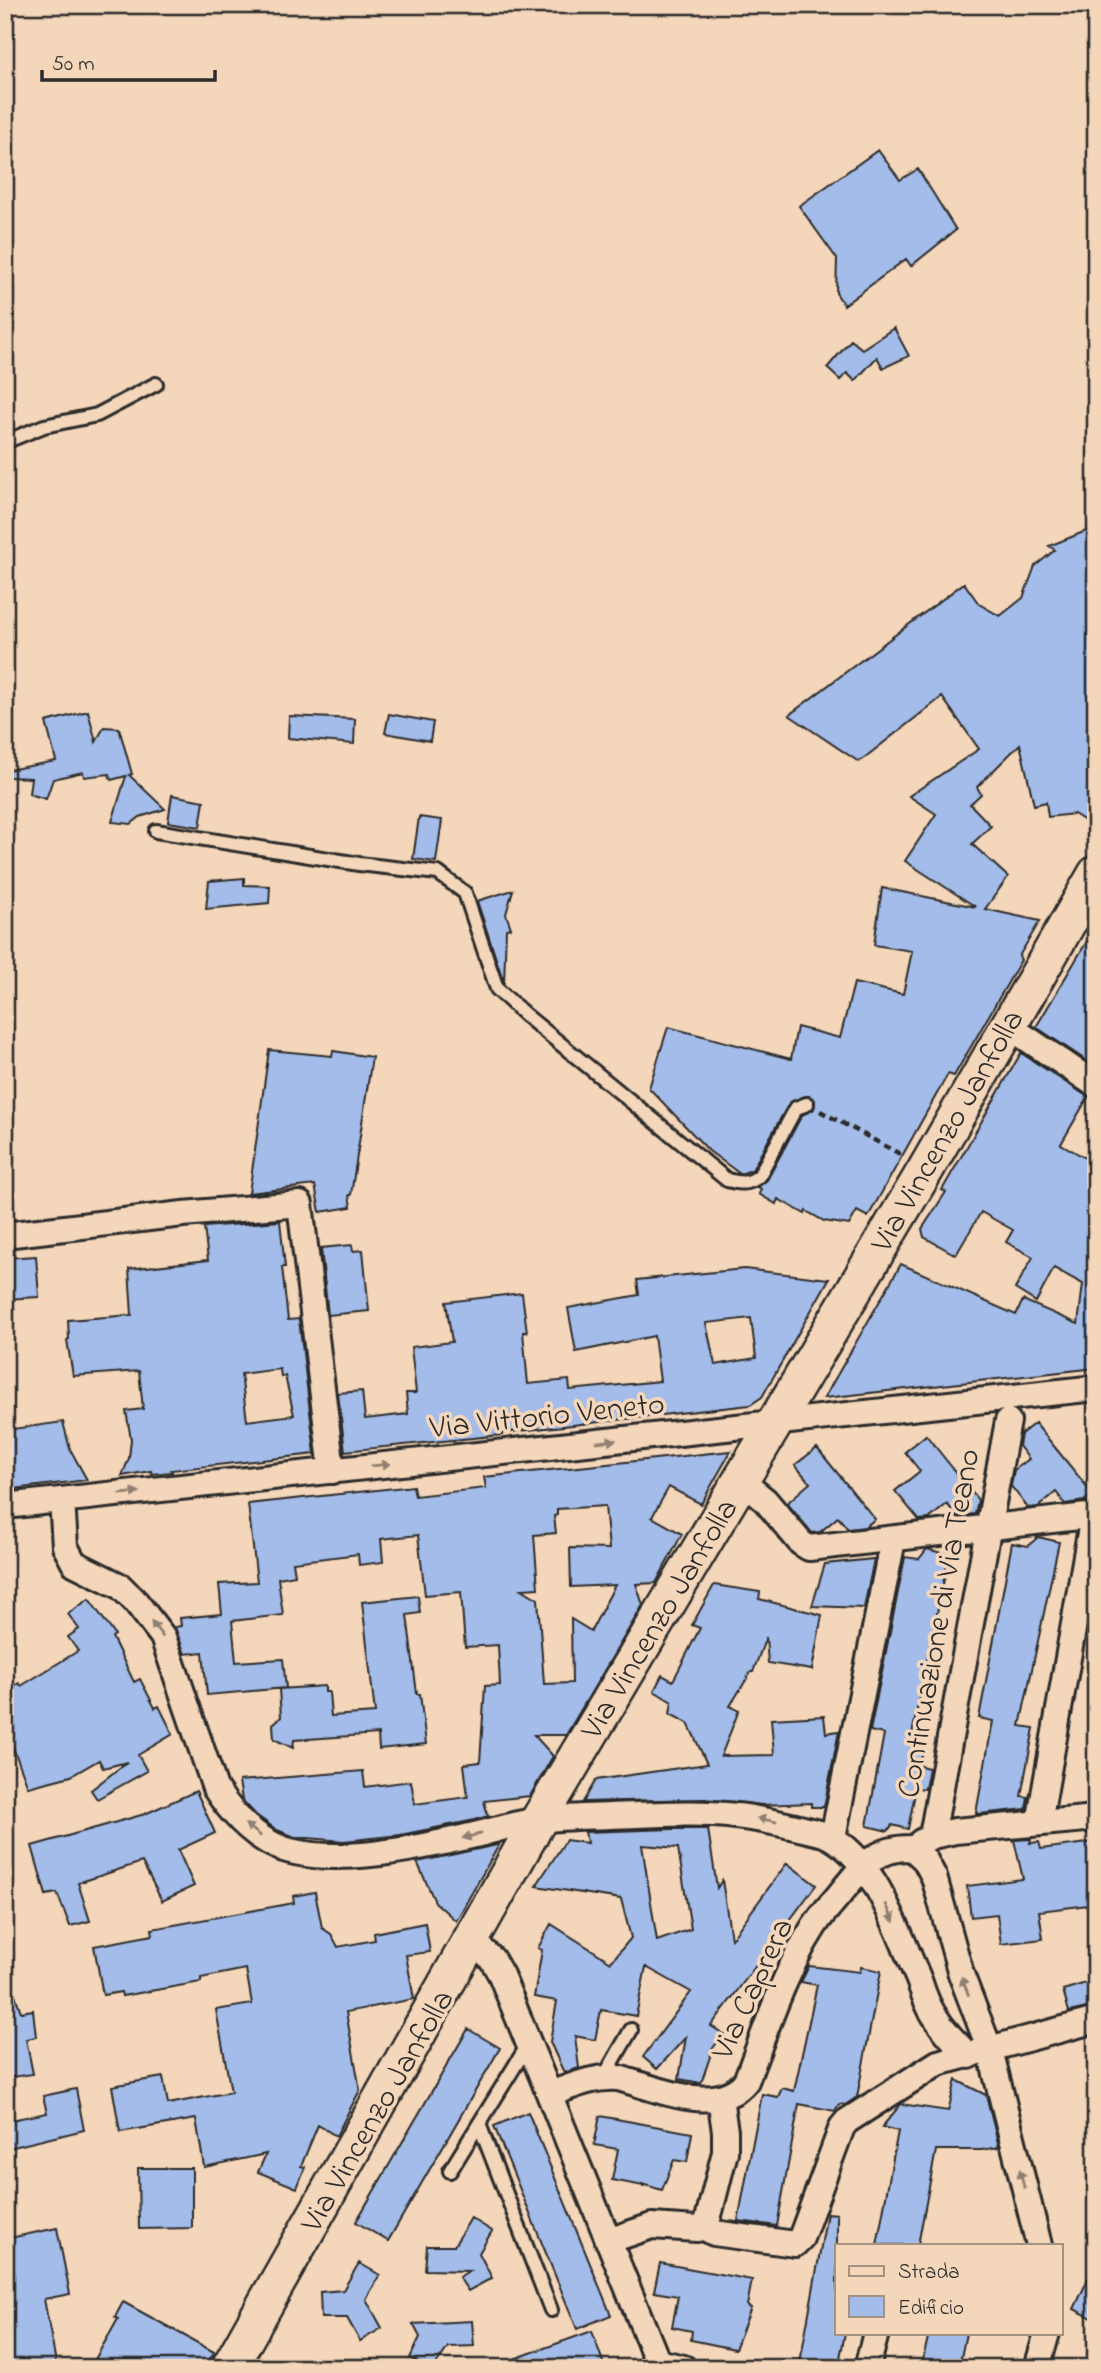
<svg xmlns="http://www.w3.org/2000/svg" width="1101" height="2373" font-family="'Indie Flower',sans-serif">
<style>
.building{fill:#a4bce9;stroke:#2b2b2b;stroke-width:2;fill-rule:evenodd}
.lines{fill:none;stroke-linecap:round;stroke-linejoin:round}
.service-casing{stroke:#2b2b2b;stroke-width:18}
.minor-casing{stroke:#2b2b2b;stroke-width:30}
.secondary-casing{stroke:#2b2b2b;stroke-width:40}
.path{stroke:#2b2b2b;stroke-width:4.5;stroke-dasharray:7 5;stroke-linecap:butt}
.service{stroke:#f4d6ba;stroke-width:12}
.minor{stroke:#f4d6ba;stroke-width:24}
.secondary{stroke:#f4d6ba;stroke-width:35}
.oneway{fill:#908072}
.labels{text-anchor:middle;stroke-width:7;stroke-linejoin:round;paint-order:stroke}
.street-label{font-size:32px;fill:#2b2b2b;stroke:#f4d6ba}
</style>
<rect width="100%" height="100%" fill="#f4d6ba"/>
<filter id="ink" filterUnits="userSpaceOnUse"><feTurbulence type="fractalNoise" baseFrequency=".0143" numOctaves="2"/><feDisplacementMap in="SourceGraphic" scale="14" xChannelSelector="R" yChannelSelector="G"/><feConvolveMatrix kernelMatrix="1 2 1 2 8 2 1 2 1" color-interpolation-filters="sRGB"/></filter>
<g filter="url(#ink)">
<!-- building -->
<path class="building" d="M878 150 900 180 918 169 956 230 911 266 906 259 844 305 836 293 837 259 799 206Z
M894 328 909 356 883 368 877 357 855 381 847 373 840 380 827 368 851 340 862 349Z
M1096 527V828L1074 814 1048 817 1046 802 1034 805 1020 744 977 787 981 794 970 804 991 826 972 844 1008 877 985 909 1040 921 1019 956 1021 960 954 1076 948 1074 868 1217 857 1211 849 1225 824 1221 806 1211 805 1214 778 1199 776 1204 759 1194 761 1189 758 1187 767 1180 802 1115 814 1109 815 1100 809 1096H805L789 1103 752 1170 740 1174 709 1151 649 1088 668 1027 791 1059 797 1027 840 1038 854 983 903 994 912 951 874 945 882 888 976 907 905 861 936 814 909 796 979 749 942 697 859 762 789 715 964 583 979 604 1000 616 1023 598 1035 566 1055 550 1049 546Z
M88 711 96 742 104 727 119 728 132 774 129 775 165 809 140 817 131 824 112 822 126 776 111 780 109 774 84 777 83 772 53 779 46 799 29 794 31 778 9 777 8 770 56 761 46 722Z
M389 714 433 722 430 741 385 733Z
M289 716 355 719 354 744 288 738Z
M172 795 204 801 200 827 168 822Z
M419 817 442 820 436 862 413 859Z
M244 878V885L270 886 269 903 206 909 209 881Z
M513 890 506 914 511 928 506 929 504 983 477 901Z
M1096 926V1067L1036 1027Z
M269 1050 332 1056 333 1051 372 1057 351 1195H349L351 1207 320 1212 315 1185 249 1193Z
M1021 1053 1088 1097 1061 1144 1096 1164V1368L824 1398 901 1264 1016 1315 1023 1300 1078 1324 1083 1284 1054 1268 1036 1302 1015 1289 1033 1257 1006 1242 1013 1230 981 1212 956 1255 924 1237 922 1229 946 1192 942 1190Z
M280 1221 285 1267H282L288 1320 299 1319 315 1454 171 1470 172 1472 152 1474 151 1471 122 1476 129 1458 131 1439 126 1411 143 1409 139 1371 73 1376 67 1340 69 1339 68 1320 132 1315 129 1269 208 1260 204 1227ZM280 1369 281 1377 285 1376 294 1415 247 1421 241 1374Z
M352 1245 353 1251 363 1250 369 1311 328 1315 321 1248Z
M36 1256 39 1297 5 1299V1258Z
M744 1269 829 1279 762 1397 750 1405 502 1433V1435L345 1451 338 1393 362 1391 365 1419 408 1414 406 1393H416L411 1347 452 1342 446 1302 522 1293 527 1332H523L528 1384 569 1380 570 1390 660 1381 654 1336 576 1352 568 1308 639 1295 637 1280ZM751 1318 756 1358 715 1365 706 1323Z
M63 1422 70 1449 87 1480 5 1490V1430Z
M1035 1423 1093 1494 1084 1501 1065 1504 1056 1492 1038 1507 1028 1508 1011 1486 1014 1470 1029 1459 1019 1446 1021 1434Z
M926 1435 978 1500 975 1514 957 1516 947 1504 929 1519 919 1520 895 1491 920 1471 905 1452Z
M817 1448 875 1519 865 1527 848 1529 838 1517 820 1532 812 1533 787 1503 810 1483 795 1465Z
M731 1451 701 1504 669 1487 652 1517 682 1534 656 1583 636 1584 643 1605 566 1735H534L553 1756 530 1796 484 1801 488 1816 475 1820 400 1835 344 1841 295 1837 277 1830 256 1815 242 1800 239 1781 363 1771 365 1787 411 1781 415 1804 468 1797 464 1764 480 1762 485 1686 500 1685 498 1645 465 1647 461 1592 425 1595 418 1535 381 1539 383 1562 359 1565 358 1554 293 1562 295 1575 278 1578 283 1615 232 1621 236 1662 283 1659 286 1688 207 1695 203 1652 185 1654 175 1627 181 1626 180 1618 222 1614 219 1584 257 1582 248 1504 413 1486 415 1496 486 1488 484 1477ZM605 1506 609 1549 570 1548 571 1587 615 1585 591 1631 571 1619 572 1683 544 1684 538 1599 522 1589 538 1588 534 1535 556 1533 554 1516 557 1515V1509Z
M1038 1537 1059 1542 1020 1726 1034 1728 1021 1796 1028 1797 1026 1809 979 1814 976 1813 993 1721 979 1718 1012 1543 1028 1546Z
M927 1549 949 1555 911 1739 925 1740 920 1766 929 1768 925 1789 916 1788 908 1829 892 1825 888 1831 867 1826 884 1734 870 1731 905 1557 919 1559Z
M874 1559 864 1608 812 1606 825 1564Z
M714 1585 760 1592 759 1599 822 1615 812 1670 768 1663 766 1637 753 1672H751L730 1706 739 1710 721 1756 774 1755 771 1719 824 1716 826 1733 839 1731 824 1807H811V1803L762 1805 705 1799 583 1802 596 1780 707 1764 688 1723 670 1714 672 1702 654 1691 662 1675 673 1681 700 1628 692 1625Z
M418 1596 420 1613 407 1615 417 1694H420L426 1744 379 1749 378 1734 294 1740 293 1748 274 1739 273 1724 281 1717 279 1689 325 1686V1692H329L331 1716 375 1713 362 1602Z
M89 1599 115 1635 112 1637 134 1682 140 1679 155 1708 159 1706 173 1734 138 1755 147 1771 97 1799 91 1790 127 1762 103 1768 99 1760 71 1776 28 1787 5 1726V1691L19 1683 21 1686 78 1651 68 1637 79 1629 68 1614Z
M196 1791 215 1833 178 1850 194 1886 162 1901 142 1862 78 1883 90 1921 70 1926 57 1893 46 1895 32 1846 145 1814Z
M673 1829H708L717 1888 722 1880 731 1939 787 1863 816 1885 711 2026 724 2034 713 2048 701 2083 679 2079 686 2037 657 2069 643 2057 691 1992 646 1967 636 2016 601 2010 595 2040 575 2036 579 2068 564 2073 550 2042 557 2001 534 1997 542 1950 538 1948 551 1924 611 1962 631 1938 621 1899 536 1886 566 1840 587 1843 585 1832ZM642 1845 678 1848 691 1929 657 1941Z
M1031 1839 1030 1843 1039 1842 1041 1849 1096 1842V1904L1039 1911 1043 1939 1001 1944 997 1914 971 1917 967 1886 1023 1879 1014 1840Z
M497 1845H499L456 1921 435 1902 417 1862Z
M315 1892 322 1928 331 1934 338 1947 375 1940 374 1933 425 1923 430 1952 406 1955 414 1999 346 2012 360 2090 336 2136 318 2125 301 2166 305 2167 297 2188 258 2172 266 2154 204 2167 196 2119 120 2132 112 2086 163 2077 168 2104 231 2092 216 2010 252 2004 246 1969 201 1978V1982L122 1996 121 1992 103 1995 94 1946 153 1935 152 1929 294 1903 293 1896Z
M809 1966 860 1972 861 1967 881 1971 857 2097 845 2105 839 2104 835 2111 799 2104 777 2226 738 2221 762 2094 778 2097 782 2088 794 2091 817 1985 801 1982Z
M8 1974 21 2012 33 2010 36 2037 26 2039 33 2074 5 2078V1975Z
M1096 1980V2006L1069 2012 1063 1990Z
M468 2029 500 2048 388 2241 356 2222Z
M956 2080 986 2095 999 2147 982 2150H936L918 2245H877L898 2131 882 2127 901 2104 948 2111Z
M76 2089 84 2130 5 2149V2121L47 2113 43 2096Z
M528 2112 611 2315 577 2329 494 2126Z
M600 2116 692 2133 687 2162 674 2160 662 2190 642 2184 643 2186 612 2180 618 2149 594 2145Z
M138 2168H192V2228L139 2229Z
M827 2213 837 2214V2333H845L838 2368H799Z
M471 2218 492 2231 479 2253 492 2278 468 2291 459 2277 469 2271 425 2270 427 2246H454Z
M57 2228 70 2294 44 2299 57 2368H5V2239Z
M1096 2262V2320L1074 2309Z
M359 2263 380 2275 366 2299 382 2328 360 2341 347 2318H321L320 2292 343 2290Z
M660 2263 752 2280 747 2306 751 2308 735 2349 691 2340 692 2331 672 2327 678 2296 654 2292Z
M123 2302 214 2352 205 2368H90L118 2319 115 2317Z
M472 2321 474 2346 448 2347 434 2368H429L410 2358 420 2337 413 2324Z
M592 2331 605 2368H497V2365Z
M929 2333H966L959 2368H921Z"/>
<g class="lines">
<defs>
<path id="service" d="M5 442 44 426 97 415 156 384
M156 831 359 864 438 873 465 893 497 989 524 1014 727 1180C740 1183 748 1185 759 1176L796 1108 807 1104
M604 2077 631 2030
M479 2124 551 2310
M450 2171 529 2043"/>
<path id="minor" d="M1007 1025 1096 1085
M5 1235 183 1214 300 1204 332 1471
M740 1480 765 1500 801 1543 809 1548 1096 1515
M62 1500 65 1546 74 1563 120 1586 136 1602 163 1637 215 1788C229 1810 247 1830 270 1843 320 1871 425 1847 479 1834 499 1829 520 1822 541 1820 563 1817 586 1817 609 1816 652 1815 694 1811 736 1816 766 1819 795 1827 824 1834 875 1856 898 1933 919 1980 923 1992 927 2005 934 2015 944 2031 956 2043 969 2056
M5 1506 1096 1388
M1039 1823 1093 1516
M932 1836 1008 1421
M833 1837 893 1540
M921 1842 932 1836 955 1831 1096 1818
M472 1940 492 1959 501 1975 660 2368
M550 2094C573 2086 593 2076 618 2078 656 2088 717 2117 746 2081 766 2030 783 1975 813 1928 820 1916 830 1906 839 1895 861 1868 875 1847 912 1848L925 1860 934 1877 961 1974 990 2050 1039 2245
M703 2227 714 2233 795 2244 801 2238 842 2127 847 2121 938 2063 1096 2020
M608 2241 652 2226 697 2229 703 2227 707 2223 725 2152V2131L720 2098
M658 2362 684 2368
M867 2368 876 2333
M1037 2368 1047 2333"/>
<path id="secondary" d="M229 2368 534 1828 926 1169 1096 874"/>
</defs>
<!-- service casing -->
<use href="#service" class="service-casing"/>
<!-- minor casing -->
<use href="#minor" class="minor-casing"/>
<!-- secondary casing -->
<use href="#secondary" class="secondary-casing"/>
<!-- path -->
<path class="path" d="M820 1111 902 1155"/>
<!-- service -->
<use href="#service" class="service"/>
<!-- minor -->
<use href="#minor" class="minor"/>
<!-- secondary -->
<use href="#secondary" class="secondary"/>
</g>
<!-- one-way arrows -->
<defs><path id="oneway-solid" d="M-6-.8H1V-3.2L6.5 0L1 3.2V.8H-6Z" transform="scale(1.75)"/></defs>
<g class="oneway">
<use href="#oneway-solid" transform="translate(606 1441) rotate(-6)"/>
<use href="#oneway-solid" transform="translate(380 1465) rotate(-6)"/>
<use href="#oneway-solid" transform="translate(130 1493) rotate(-6)"/>
<use href="#oneway-solid" transform="translate(157 1629) rotate(-126)"/>
<use href="#oneway-solid" transform="translate(767 1820) rotate(-169)"/>
<use href="#oneway-solid" transform="translate(253 1830) rotate(-142)"/>
<use href="#oneway-solid" transform="translate(472 1836) rotate(167)"/>
<use href="#oneway-solid" transform="translate(890 1913) rotate(66)"/>
<use href="#oneway-solid" transform="translate(965 1986) rotate(-111)"/>
<use href="#oneway-solid" transform="translate(1022 2179) rotate(-104)"/>
</g>
</g>
<g class="labels">
<!-- street labels -->
<g class="street-label">
<text transform="translate(946 1130) rotate(-60)" y="11">Via Vincenzo Janfolla</text>
<text transform="translate(547 1414) rotate(-6)" y="11">Via Vittorio Veneto</text>
<text transform="translate(658 1618) rotate(-59)" y="11">Via Vincenzo Janfolla</text>
<text transform="translate(937 1623) rotate(-80)" y="11">Continuazione di Via Teano</text>
<text transform="translate(751 1988) rotate(-65)" y="11">Via Caprera</text>
<text transform="translate(376 2110) rotate(-60)" y="11">Via Vincenzo Janfolla</text>
</g>
</g>
<!-- margin -->
<rect width="1101" height="2373" fill="none" stroke="#f4d6ba" stroke-width="28"/>
<rect x="14" y="14" width="1073" height="2345" fill="none" stroke="#2b2b2b" stroke-width="2.5" filter="url(#ink)"/>
<!-- legend -->
<rect x="835" y="2244" width="228" height="91" fill="#f4d6ba" stroke="#a49281" stroke-width="2"/>
<rect x="849" y="2266" width="35" height="10" fill="#f4d6ba" stroke="#a49281" stroke-width="2"/>
<text x="898" y="2278" font-size="21" fill="#2b2b2b">Strada</text>
<rect x="849" y="2296" width="35" height="21" fill="#a4bce9" stroke="#a49281" stroke-width="2"/>
<text x="898" y="2314" font-size="21" fill="#2b2b2b">Edificio</text>
<!-- scale -->
<path d="M42 70v10h173v-10" fill="none" stroke="#2b2b2b" stroke-width="3.5"/>
<text x="52" y="70" font-size="21" fill="#2b2b2b" stroke="#f4d6ba" stroke-width="5" paint-order="stroke">50 m</text>
</svg>
